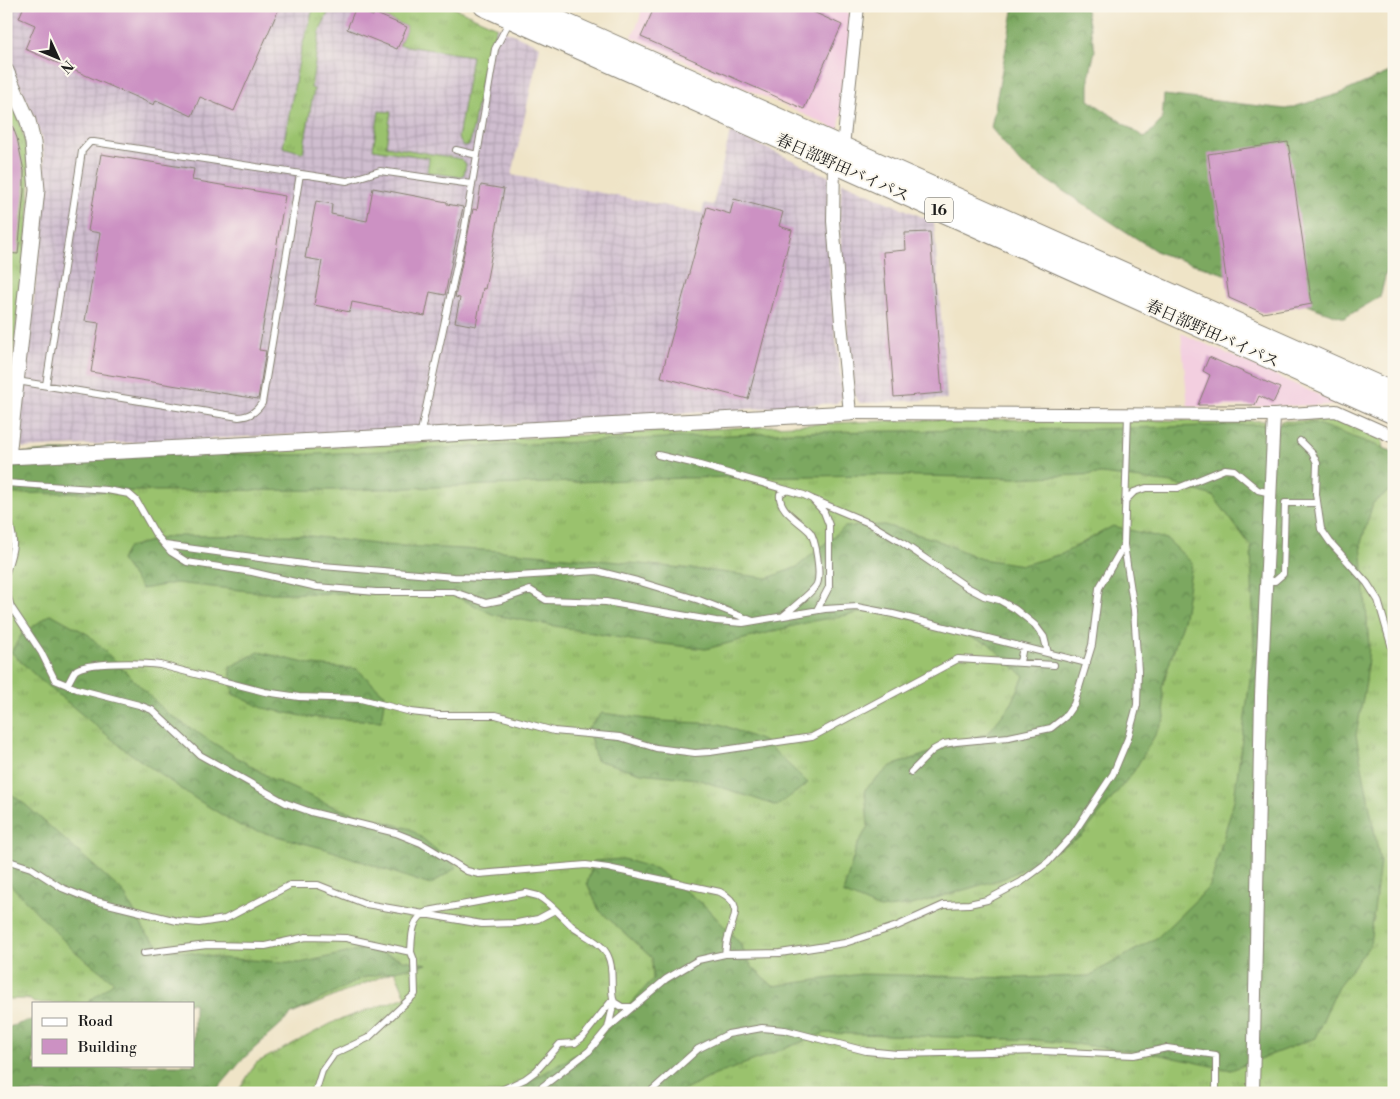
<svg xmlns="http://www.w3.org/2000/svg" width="1400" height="1099" font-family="'Libre Bodoni','Noto Serif JP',serif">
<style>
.built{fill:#f3cfe0}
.industrial{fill:url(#industrial-grid)}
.grass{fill:url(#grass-tufts);stroke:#5b6f44}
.forest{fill:url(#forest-crowns);stroke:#4c623e}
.building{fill:#cc91c3}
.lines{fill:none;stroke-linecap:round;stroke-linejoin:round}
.service-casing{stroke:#868072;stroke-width:8}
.minor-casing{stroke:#868072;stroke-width:14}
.tertiary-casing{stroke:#868072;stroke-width:17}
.trunk-casing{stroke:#868072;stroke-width:22}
.service{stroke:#fff;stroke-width:6}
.minor{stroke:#fff;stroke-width:12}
.tertiary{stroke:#fff;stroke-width:15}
.trunk{stroke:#fff;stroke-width:20}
.labels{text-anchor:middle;stroke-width:4;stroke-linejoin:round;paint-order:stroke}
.shield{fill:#fbf7ec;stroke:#5f5e5a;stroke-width:1}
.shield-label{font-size:15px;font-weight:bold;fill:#1c1c1c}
.street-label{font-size:16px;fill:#1c1c1c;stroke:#fbf7ec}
</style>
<defs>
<pattern id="industrial-grid" width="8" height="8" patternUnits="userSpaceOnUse" patternTransform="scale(1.25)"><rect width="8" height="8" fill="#cfbdcf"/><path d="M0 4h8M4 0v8" fill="none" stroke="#b1a2b1"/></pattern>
<pattern id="grass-tufts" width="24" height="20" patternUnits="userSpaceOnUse" patternTransform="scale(1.25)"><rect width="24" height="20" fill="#9ac26d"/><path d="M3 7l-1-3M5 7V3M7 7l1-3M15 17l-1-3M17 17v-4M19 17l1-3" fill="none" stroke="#84a65e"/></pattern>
<pattern id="forest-crowns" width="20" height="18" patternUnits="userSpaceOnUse" patternTransform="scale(1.25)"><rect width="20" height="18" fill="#7ba860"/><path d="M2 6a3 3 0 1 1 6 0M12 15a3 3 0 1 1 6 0" fill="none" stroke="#64884e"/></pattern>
</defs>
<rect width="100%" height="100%" fill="#fbf7ec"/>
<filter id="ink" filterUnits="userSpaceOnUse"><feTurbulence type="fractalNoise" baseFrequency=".02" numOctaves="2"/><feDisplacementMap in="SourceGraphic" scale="10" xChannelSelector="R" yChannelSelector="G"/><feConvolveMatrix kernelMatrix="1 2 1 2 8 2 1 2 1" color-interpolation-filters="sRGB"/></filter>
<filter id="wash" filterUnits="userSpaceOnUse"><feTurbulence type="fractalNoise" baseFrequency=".0096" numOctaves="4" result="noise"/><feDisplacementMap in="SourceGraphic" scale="20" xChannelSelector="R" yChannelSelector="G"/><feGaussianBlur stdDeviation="1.12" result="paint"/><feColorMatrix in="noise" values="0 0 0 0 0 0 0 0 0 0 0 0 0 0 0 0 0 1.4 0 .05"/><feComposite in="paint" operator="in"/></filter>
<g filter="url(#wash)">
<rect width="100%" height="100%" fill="#efe4c7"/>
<!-- built -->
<path class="built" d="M642 6H835L851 14 854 19 843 108 838 130 632 37 640 18Z
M1181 333 1341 405 1188 407Z"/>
<!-- industrial -->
<path class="industrial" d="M6 6H450L540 46 512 175 702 213 704 203 713 205 730 132 830 177 827 216 829 254 831 297 843 396 837 403 529 424 464 426 23 448 18 443 44 205 45 175 42 141 35 119 6 55Z
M842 182 934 222 947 399 860 403 855 397 845 306 839 218Z"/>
<!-- grass -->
<path class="grass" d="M314 6H331L320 31 311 88 314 89 303 153 283 147 301 50Z
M358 6H450L497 27C494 33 493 38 492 44 489 51 486 58 484 65L471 139 469 145 463 146 458 138 472 56 399 45 407 27Z
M6 90 18 117 27 148 30 177 28 224 6 416Z
M379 111 391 112 386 146 461 159 466 164 464 174 460 177 427 172 429 158 373 149Z
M953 419 1264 421 1268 424 1247 1093H237L256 1063 336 1021 406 997 395 971 217 1045 194 1003H34L29 999H6V465L270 450 857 422Z
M1312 420H1338L1382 439 1394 491V1093H1255L1280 423 1281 421Z"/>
<!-- forest -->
<path class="forest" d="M1014 6H1085L1095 50 1089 78V100L1145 138 1162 120 1164 95 1286 109 1339 94 1394 70V204L1391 209 1387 270 1380 297 1344 318 1320 310 1256 284 1159 253 1020 163 991 128Z
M1315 423 1394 452V493L1389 491 1373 503 1361 543 1369 645 1366 682 1356 735 1380 861 1370 945 1338 986 1315 1038 1231 1070 1152 1053 1038 1040 825 1033 713 1076 679 1093H510L594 1044 653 979 652 958 599 910 587 883 594 861 623 859 656 869 704 905 739 942 752 967 773 986 861 974 1015 978 1089 976 1158 937 1210 886 1234 800 1254 649 1251 546 1213 496 1172 483 1102 474 1015 478 872 475 684 478 353 490 141 491 6 494V454L53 451 296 455 796 432 1096 429Z
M884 525 934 539 981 559 1023 565 1062 554 1113 526 1167 539 1192 563 1184 617 1162 687 1165 718 1134 771 1082 836 1005 878 912 905 880 909 843 893 856 848 868 826 865 789 891 766 988 733 1012 703 1024 676 988 643 882 609 813 621 706 649 637 641 494 615 451 594 267 593 176 583 142 589 121 560 128 547 172 536 302 535 383 545 502 551 704 570 768 578 797 567 845 527Z
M51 614 89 635 167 713 212 742 272 779 339 809 411 829 457 867 430 885 326 849 242 827 196 799 124 749 38 678 11 652 22 634Z
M259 652 313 665 357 669 385 695 381 721 307 717 263 708 233 694 230 667Z
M602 713 661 721 720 724 765 742 808 783 777 806 697 779 641 773 596 760 588 728Z
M6 790 27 806 123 892 146 933 161 947 218 958 300 963 370 948 403 960 427 964 362 978 293 1013 244 1058 214 1093H6V1028L34 1019V1065H194V1003H87L114 982 72 949 6 880Z"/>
<g id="blocks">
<!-- building -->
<path class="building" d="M24 6H280L234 111 200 97 192 116 156 100 154 105 25 49 35 25 19 18Z
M655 6H800L842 25 804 109 641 37Z
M355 9 373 16 374 13 407 27 397 49 347 29Z
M7 112 17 138 24 171V191L18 254 6 253 11 190V171L6 149Z
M1288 142 1312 304 1263 313 1229 298 1208 154Z
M101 154 194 169 192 180 285 196 259 350 266 351 258 399 91 372 99 323 85 321 100 233 88 231Z
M481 185 504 189 485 289 483 288 476 326 455 322 460 298 455 297 473 209 477 210Z
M373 188 447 202V204L463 207 445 295 430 292 425 316 352 302 350 312 314 305 322 261 305 258 316 201 332 204 331 214 367 221Z
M734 199 783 212 779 226 792 230 748 399 661 377 707 207 730 214Z
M930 232 942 393 894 397 883 252 906 250 905 233Z
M1209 357 1280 388 1273 403 1259 396 1255 405H1198L1210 375 1203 371Z"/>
</g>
</g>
<g filter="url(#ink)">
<use href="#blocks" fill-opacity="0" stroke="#868072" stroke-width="1"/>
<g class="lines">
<defs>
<path id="service" d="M456 150 477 155
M17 381 239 417C250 416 256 412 262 403L300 174
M46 385 82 151 90 142H94L347 181 380 171 471 184
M420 436 464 232 495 49 510 20
M1300 441 1312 453 1317 463 1316 494 1321 529 1330 542 1367 583 1378 600 1394 655
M658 455 696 464 804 495 812 499 824 512 829 525V587L817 610
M6 483 107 490 129 494 136 500 156 535 165 545 171 552 187 562 252 572 317 587 376 592H454L486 603 501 600 530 590 546 600 606 602 716 621 743 623 825 609 857 607 893 614 1087 663
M812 499 869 523 901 542 967 587 984 596 999 600 1015 609 1035 625 1044 637 1048 653
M1125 501 1134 492 1146 488H1178L1225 469 1234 470 1258 490 1271 493
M6 513C16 540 15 545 6 572
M165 545 311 565 454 577 488 578 597 571 637 581 699 600 753 621
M1266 581H1275L1283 574 1285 503H1317
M6 591 11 607 41 652 55 680 77 689 139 705 152 710 200 755 286 803 311 812 396 833 421 843 467 871 479 874 586 865 608 868 720 892C745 905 733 917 728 937 726 943 726 948 725 954
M783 616C790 610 814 591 817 584 821 574 816 540 810 532 800 521 778 511 780 494L787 490
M1020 662 1023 647
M67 685C70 681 72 675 75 671 85 661 145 663 160 665L265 692 299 697 361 699 411 712 438 715H496L554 731 620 737 656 748 695 753 710 752 812 737 958 659 1054 665
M911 772 933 750 944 744 956 742 1009 737 1051 728 1065 717 1074 704 1092 645 1099 588 1124 545 1128 414
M6 860 31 868 62 888 92 900 177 921 199 923 225 919 290 885H318L366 904 482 924 517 923 538 919 555 910
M411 952C412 935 411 919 428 911L526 893C530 894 534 895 538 896 551 903 562 917 573 927 584 936 602 942 608 956 615 970 609 988 614 1002L622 1007H632
M144 953 207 945 265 946 306 937 346 938 411 952 414 960 415 994 368 1038 334 1054 322 1071 315 1093
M608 1028 614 1002
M495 1093 525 1079 536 1071 560 1044 575 1043 583 1037 613 999
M534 1093 589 1051 608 1028 666 979 698 960 725 954 780 953 845 943 897 926 944 905 969 904 987 900 1021 882 1048 862 1071 837 1113 774 1128 738 1137 705 1138 671 1134 610 1124 545
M649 1093 698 1049 728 1034 762 1028 785 1030 866 1051 897 1054 1041 1051 1134 1055 1167 1048 1216 1055V1093"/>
<path id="minor" d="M843 146 858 6
M834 163 833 221 841 322 850 413 1274 415 1336 411 1394 437
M1253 1093 1261 696 1274 415"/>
<path id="tertiary" d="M6 71 28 121 33 143 37 190 8 457 850 413"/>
<path id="trunk" d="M484 6 1394 414
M526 6 1394 393"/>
</defs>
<!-- service casing -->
<use href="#service" class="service-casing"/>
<!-- minor casing -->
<use href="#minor" class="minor-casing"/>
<!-- tertiary casing -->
<use href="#tertiary" class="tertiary-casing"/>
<!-- trunk casing -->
<use href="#trunk" class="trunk-casing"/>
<!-- service -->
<use href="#service" class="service"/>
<!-- minor -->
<use href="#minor" class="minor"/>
<!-- tertiary -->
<use href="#tertiary" class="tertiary"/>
<!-- trunk -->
<use href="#trunk" class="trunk"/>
</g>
</g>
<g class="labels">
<!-- shield labels -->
<rect class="shield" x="925" y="197.5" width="28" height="25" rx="4"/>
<g class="shield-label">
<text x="939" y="215">16</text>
</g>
<!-- street labels -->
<g class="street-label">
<text transform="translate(843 167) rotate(24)" y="6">春日部野田バイパス</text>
<text transform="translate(1213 333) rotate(24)" y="6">春日部野田バイパス</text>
</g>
</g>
<!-- margin -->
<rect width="1400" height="1099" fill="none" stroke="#fbf7ec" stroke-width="25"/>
<!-- legend -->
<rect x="32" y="1002" width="162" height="65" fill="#fbf7ec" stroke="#a29f99"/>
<rect x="42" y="1018" width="25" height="8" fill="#ffffff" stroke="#a29f99"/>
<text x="78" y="1026" font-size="15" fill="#1c1c1c">Road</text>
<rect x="42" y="1039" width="25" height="15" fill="#cc91c3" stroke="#a29f99"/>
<text x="78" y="1052" font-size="15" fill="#1c1c1c">Building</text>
<!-- north arrow -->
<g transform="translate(58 58) rotate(134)" stroke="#fbf7ec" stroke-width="4" paint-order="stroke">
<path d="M0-4L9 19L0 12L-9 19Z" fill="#1c1c1c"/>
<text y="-8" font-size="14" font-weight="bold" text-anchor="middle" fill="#1c1c1c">N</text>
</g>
</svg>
